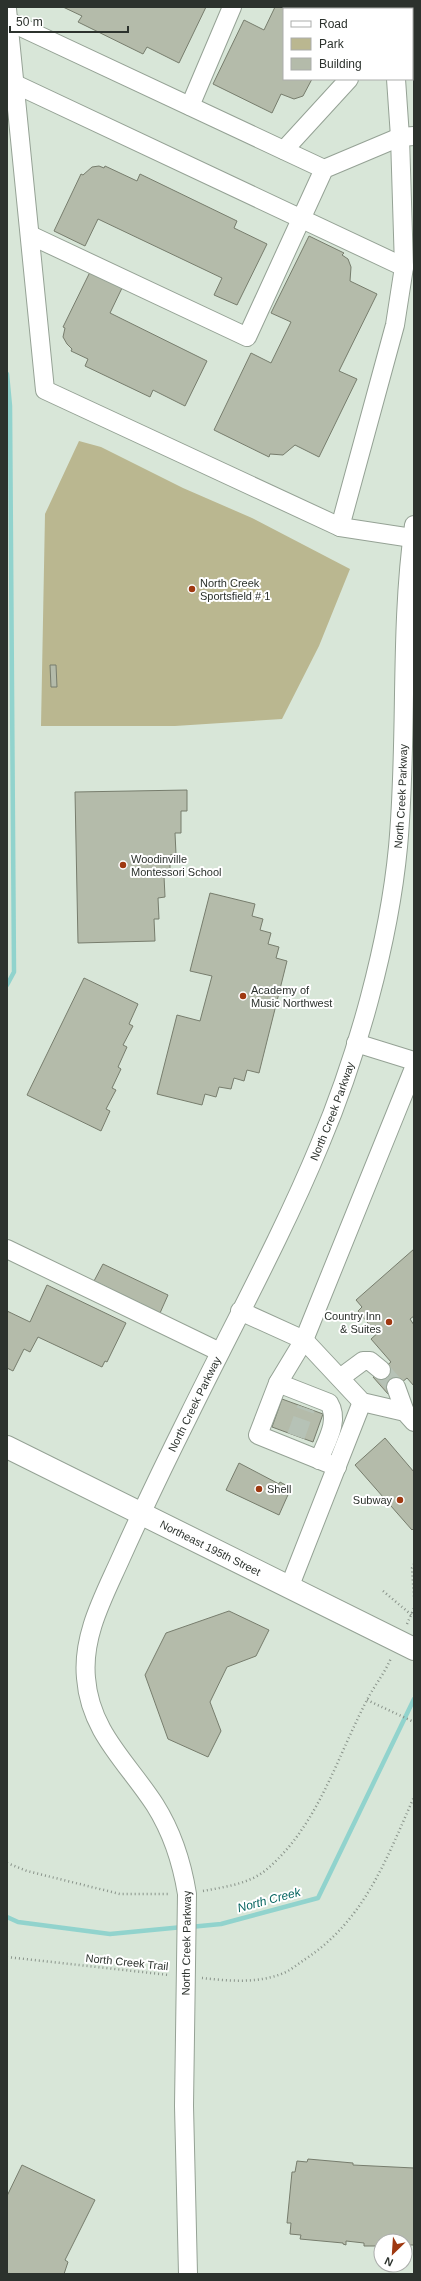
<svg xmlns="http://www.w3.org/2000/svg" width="421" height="2281" font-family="Helvetica,sans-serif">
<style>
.green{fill:#bab790}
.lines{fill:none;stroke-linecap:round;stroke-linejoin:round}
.stream{stroke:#91d3cd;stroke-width:4.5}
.building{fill:#b4bbaa;stroke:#777d6d}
.minor-tunnel{stroke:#b6c2b6;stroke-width:18;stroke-dasharray:18 9;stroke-linecap:butt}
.minor-casing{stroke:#95a295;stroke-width:20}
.major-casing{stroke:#95a295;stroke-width:24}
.path{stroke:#89938a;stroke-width:2.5;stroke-dasharray:1 3;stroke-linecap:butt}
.minor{stroke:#fff;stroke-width:18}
.major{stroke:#fff;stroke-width:22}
.poi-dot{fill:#9f3911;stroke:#fff;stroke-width:1.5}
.labels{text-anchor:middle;stroke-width:4;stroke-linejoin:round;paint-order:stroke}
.poi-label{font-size:11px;fill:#2c322d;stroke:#fff;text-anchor:start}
.street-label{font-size:11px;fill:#2c322d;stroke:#fff}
.water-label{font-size:12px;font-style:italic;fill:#066560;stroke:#fff}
</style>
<rect width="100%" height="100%" fill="#d8e6d8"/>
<!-- green -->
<path class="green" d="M79 441 101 447 183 488 252 518 350 569 319 646 282 719 175 726H41L45 514Z"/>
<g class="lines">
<!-- stream -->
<path class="stream" d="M7 374 10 406 14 972 7 985
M7 1917 18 1922 110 1934 183 1927
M190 1927 221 1924 318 1898 414 1699"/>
</g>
<!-- building -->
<path class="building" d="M63 7H206L179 63 147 47 143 54 78 22 82 16Z
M275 7H348L352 9H284V79H312L303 96 294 99 281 94 272 113 213 84 244 20 264 30Z
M99 166 104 168 105 166 137 181 140 174 237 221 234 228 267 244 237 305 214 295 222 278 98 219 85 246 54 231 81 174 83 175 92 167Z
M309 236 344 253 342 255 348 259 351 267 350 281 377 294 339 371 357 379 319 457 295 445 283 455 270 454 269 457 214 430 251 353 271 363 291 322 271 313Z
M90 272 122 288 110 313 207 361 185 406 153 390 150 397 85 366 88 359 71 351 72 349 67 344 63 337 65 328 63 327Z
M50 665H56L57 687H51Z
M187 790V811H181V833H175L176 854 170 855V876H164L165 897 158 898 159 919H154L155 941 78 943 75 792Z
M210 893 255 904 252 916 263 919 260 930 271 933 268 944 279 947 276 958 287 961 259 1073 247 1070 244 1081 234 1078 231 1089 219 1087 216 1097 205 1094 202 1105 157 1094 177 1015 200 1021 212 976 190 971Z
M84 978 138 1004 129 1024 133 1026 123 1045 127 1047 118 1067 121 1069 112 1088 116 1090 106 1109 110 1111 101 1131 27 1095Z
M414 1249V1316L410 1319 414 1325V1386L407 1378 388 1394 373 1377 391 1362 371 1339 380 1331 375 1325 372 1328 358 1311 362 1307 356 1300Z
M103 1264 168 1295 160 1313 94 1281Z
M47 1285 126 1323 107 1362 105 1361 102 1367 38 1337 30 1352 24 1349 13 1371 7 1368V1311L30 1322Z
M282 1399 323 1414 313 1442 272 1427Z
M385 1438 414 1472V1528L412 1530 355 1465Z
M239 1463 279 1484 280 1482 291 1488 279 1515 226 1490Z
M229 1611 269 1630 256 1656 227 1667 210 1702 221 1731 208 1757 168 1739 145 1675 166 1633Z
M308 2159 353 2163V2165L414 2168V2245H410V2249L405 2248V2241H381V2246H364V2243L346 2241V2245L343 2244V2243L300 2239 301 2235 290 2234 291 2223H287L292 2172H295L297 2161 307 2162Z
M22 2165 95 2200 65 2260 68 2262 64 2274H7V2196Z"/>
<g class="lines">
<!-- minor-tunnel -->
<path class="minor-tunnel" d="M381 1370 396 1387
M296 1436 306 1408"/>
<defs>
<g id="minor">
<path d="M391 7 392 9"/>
<path d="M7 9 45 390 340 527 412 538"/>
<path d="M8 21 324 169"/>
<path d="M15 84 404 267"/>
<path d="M190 106 232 7"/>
<path d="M284 150 349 79"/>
<path d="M30 235 247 337 324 169 400 137 414 136"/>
<path d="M340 527 395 325 404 267 400 137 396 79"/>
<path d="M356 1043 414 1061"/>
<path d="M7 1249 220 1352"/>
<path d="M240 1311 304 1340 362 1402 405 1412 414 1422"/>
<path d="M340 1378 363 1361H370L381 1370"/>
<path d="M278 1383 329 1403C340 1421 326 1442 319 1460"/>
<path d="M396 1387 405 1412"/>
<path d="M337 1467 258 1435 278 1383 304 1340 414 1068"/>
<path d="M289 1588 362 1402"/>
<path id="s1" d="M188 2274 184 2106 187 1894C182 1863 172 1832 155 1805 128 1763 90 1732 86 1678 82 1636 103 1598 120 1560 142 1511 165 1463 189 1415 233 1325 282 1236 320 1144 357 1057 389 942 398 847 408 740 399 632 414 525"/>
</g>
<g id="major">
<path id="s2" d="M7 1447 414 1649"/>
</g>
</defs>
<!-- minor casing -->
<use href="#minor" class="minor-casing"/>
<!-- major casing -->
<use href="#major" class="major-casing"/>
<!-- path -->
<path class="path" d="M414 1564 412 1568 414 1597
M383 1591 414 1617
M407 1624 414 1608
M367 1700 414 1722
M7 1863 27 1871 120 1894H170
M203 1891C224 1887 249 1884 266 1870 318 1826 336 1759 367 1700 374 1686 385 1673 391 1658
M7 1957 169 1975
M202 1978C229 1981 260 1984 286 1972 292 1969 298 1964 304 1960 364 1921 386 1860 414 1797"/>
<!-- minor -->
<use href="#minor" class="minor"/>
<!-- major -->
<use href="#major" class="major"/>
</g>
<!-- markers -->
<g class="poi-dot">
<circle cx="192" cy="589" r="4"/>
<circle cx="123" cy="865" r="4"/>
<circle cx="243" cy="996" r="4"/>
<circle cx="389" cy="1322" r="4"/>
<circle cx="259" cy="1489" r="4"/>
<circle cx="400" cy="1500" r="4"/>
</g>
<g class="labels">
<!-- poi labels -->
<g class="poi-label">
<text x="200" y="587">North Creek<tspan x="200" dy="13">Sportsfield # 1</tspan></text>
<text x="131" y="863">Woodinville<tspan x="131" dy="13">Montessori School</tspan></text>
<text x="251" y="994">Academy of<tspan x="251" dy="13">Music Northwest</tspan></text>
<text x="381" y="1320" text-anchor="end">Country Inn<tspan x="381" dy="13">&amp; Suites</tspan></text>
<text x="267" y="1493">Shell</text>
<text x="392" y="1504" text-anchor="end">Subway</text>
</g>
<!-- street labels -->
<g class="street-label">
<text dy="4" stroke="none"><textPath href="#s1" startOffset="1567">North Creek Parkway</textPath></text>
<text dy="4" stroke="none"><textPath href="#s1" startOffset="1243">North Creek Parkway</textPath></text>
<text dy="4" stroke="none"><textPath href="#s1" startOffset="919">North Creek Parkway</textPath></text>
<text dy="4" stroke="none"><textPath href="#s2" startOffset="227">Northeast 195th Street</textPath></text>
<text dy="4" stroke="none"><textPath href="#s1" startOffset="331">North Creek Parkway</textPath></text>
<text transform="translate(127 1962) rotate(6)" y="4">North Creek Trail</text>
</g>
<!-- water labels -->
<g class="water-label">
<text transform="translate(269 1900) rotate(-15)" y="4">North Creek</text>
</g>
</g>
<!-- border -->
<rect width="421" height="2281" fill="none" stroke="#2c322d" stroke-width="16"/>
<!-- legend -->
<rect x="283" y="8" width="130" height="72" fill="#ffffff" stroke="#abadab"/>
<rect x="291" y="21" width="20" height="6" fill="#ffffff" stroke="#abadab"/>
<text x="319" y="28" font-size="12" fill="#2c322d">Road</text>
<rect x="291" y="38" width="20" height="12" fill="#bab790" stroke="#abadab"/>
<text x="319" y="48" font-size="12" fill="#2c322d">Park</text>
<rect x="291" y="58" width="20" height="12" fill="#b4bbaa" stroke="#abadab"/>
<text x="319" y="68" font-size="12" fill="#2c322d">Building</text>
<!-- north arrow -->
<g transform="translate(393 2253) rotate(205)"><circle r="19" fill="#ffffff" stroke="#abadab"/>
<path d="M0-3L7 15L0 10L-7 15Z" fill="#9f3911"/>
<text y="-6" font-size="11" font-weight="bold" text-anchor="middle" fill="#2c322d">N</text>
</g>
<!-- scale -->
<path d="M10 26v6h118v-6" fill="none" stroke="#2c322d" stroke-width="2"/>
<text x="16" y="26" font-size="12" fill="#2c322d" stroke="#ffffff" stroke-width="3" paint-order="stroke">50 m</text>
</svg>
